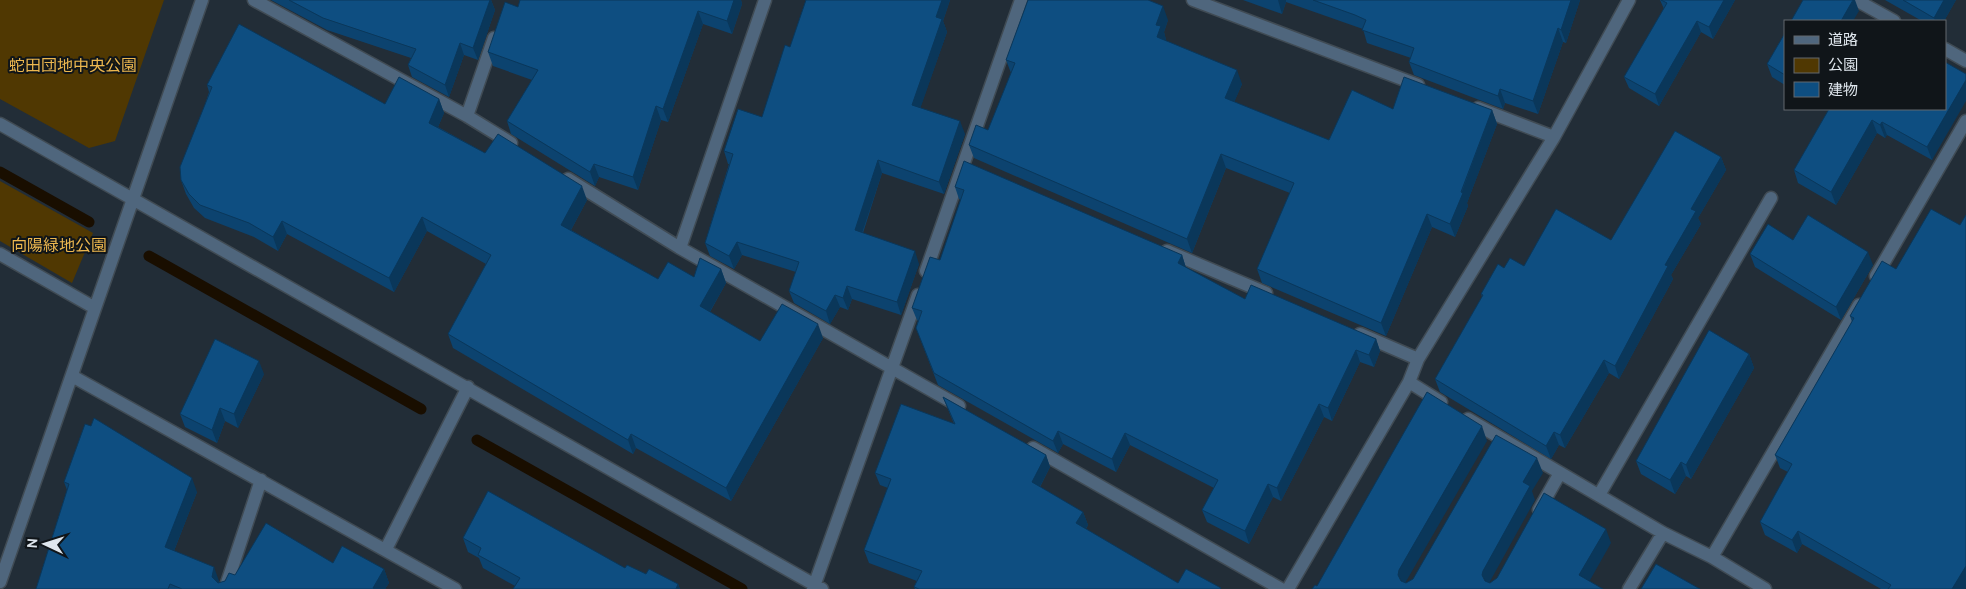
<svg xmlns="http://www.w3.org/2000/svg" width="1966" height="589" font-family="Cabin,'Noto Sans JP',sans-serif">
<style>
.green{fill:#503802}
.lines{fill:none;stroke-linecap:round;stroke-linejoin:round}
.stream{stroke:#190e00;stroke-width:11}
.minor-casing{stroke:#404b54;stroke-width:15}
.minor{stroke:#4f667d;stroke-width:12}
.wall{fill:#0c436f}
.shaded-wall{fill:#0a375a}
.building{fill:#0e4e81;stroke:#0a375a}
.labels{text-anchor:middle;stroke-width:4;stroke-linejoin:round;paint-order:stroke}
.park-label{font-size:16px;fill:#ecb74f;stroke:#101519}
</style>
<rect width="100%" height="100%" fill="#222d37"/>
<!-- green -->
<path class="green" d="M0 0H164L115 141 89 148 0 99Z
M0 181 93 233 72 283 0 241Z"/>
<g class="lines">
<!-- stream -->
<path class="stream" d="M0 172 89 222
M149 256 421 409
M477 440 742 589"/>
<defs>
<path id="minor" d="M254 0 467 116 511 143
M1193 0 1418 85
M1856 0 1894 21
M1945 49 1966 61
M1478 108 1554 137
M467 116 494 38
M0 124 822 589
M568 179 680 248 959 406
M680 248 765 0
M1167 251 1266 293
M0 254 95 308
M926 271 1021 0
M1876 276 1966 121
M1360 334 1418 359
M72 376 455 589
M1409 382 1441 402
M1468 419 1663 533 1712 557 1765 589
M1033 448 1281 589
M1599 495 1771 198
M1539 510 1560 473
M386 549 468 387
M1712 557 1859 305
M0 582 202 0
M225 589 261 480
M813 589 918 295
M1288 589 1409 382 1418 359 1554 137 1629 0
M1629 589 1663 533"/>
</defs>
<!-- minor casing -->
<use href="#minor" class="minor-casing"/>
<!-- minor -->
<use href="#minor" class="minor"/>
</g>
<!-- wall -->
<path class="wall" d="M271 0H491L495 10 478 60 464 55 449 97 412 77 408 65 411 58 327 30Z
M520 0H741L742 4 732 34 703 24 668 122 661 120 638 190 599 177 595 186 511 134 507 121 532 80 493 66 488 52 518 7Z
M806 0H950L943 21 947 32 920 108 965 134 944 194 882 173 863 233 919 264 901 315 852 299 848 310 840 307 830 324 794 303 789 291 796 272 742 255 734 269 710 256 705 243 729 164H728L724 151 762 117 790 47Z
M1243 0H1580L1566 43 1563 42 1538 114 1505 103 1503 109 1414 75 1409 62 1411 58 1367 43 1363 29 1360 28 1286 2 1282 14Z
M1660 0H1735L1713 39 1701 32 1659 106 1629 88 1624 77 1664 9Z
M1885 0H1956L1944 21H1922Z
M1168 20 1164 32 1166 40V41L1242 84 1234 102 1329 140 1393 109 1492 110 1497 124 1467 203 1468 206 1455 237 1432 227 1386 336 1262 283 1257 269 1290 193 1226 168 1192 253 974 158 969 145 988 130 1011 73 1006 60Z
M1785 33V85L1772 77 1767 64Z
M207 85 385 104 439 99 444 113 438 127 485 153 587 200 571 230 658 279 694 277 721 269 726 283 710 312 760 341 823 338 731 501 636 448 633 454 453 348 448 334 486 264 427 231 394 292 287 234 278 251 254 237 205 218 194 208 186 194 181 180 209 92Z
M1826 109H1945L1932 160 1887 135 1885 138 1877 133 1836 205 1798 183 1794 170 1829 110Z
M1721 157 1726 170 1698 218 1701 224 1671 275 1673 279 1619 379 1609 373 1565 448 1559 445 1551 459 1440 392 1435 379 1482 297 1481 294 1504 268 1524 266 1611 240Z
M955 187 1182 255 1186 268 1245 299 1376 339 1380 351 1374 367 1360 362 1332 421 1324 417 1281 501 1273 497 1249 544 1207 522 1202 510 1214 488 1130 445 1116 472 1063 444 1058 453 938 385 916 328 918 321 917 320 912 308 940 260 961 200 959 199Z
M1966 215V587L1965 589H1881L1802 544 1797 553 1765 535 1760 522 1788 472 1780 468 1775 455 1852 322 1850 316 1896 269 1960 225Z
M1793 240 1873 265 1841 320 1755 267 1750 254Z
M1749 354 1754 368 1691 479 1686 476 1675 494 1641 474 1636 461Z
M264 374 238 428 225 421 217 443 185 427 180 414Z
M943 397 1046 455 1050 467 1040 487 1083 512 1088 525 1086 529 1178 583 1221 588V589H915L914 587 917 581 869 563 864 550 888 488 880 485 875 473 954 424Z
M64 482 197 492 174 551 219 581V583L225 581 235 575 333 563 384 569 389 583 385 589H36L67 490Z
M463 538 625 568 678 584 680 589H513L515 586 483 568 479 558 468 552Z"/>
<!-- shaded-wall -->
<path class="shaded-wall" d="M490 0H491L495 10 478 60 473 48Z
M734 0H741L742 4 732 34 727 21Z
M942 0H950L943 21 947 32 917 118 912 105 936 17Z
M1278 0H1286V2L1282 14Z
M1571 0H1580L1566 43 1561 30Z
M1724 0H1735L1713 39 1709 27Z
M1853 0H1855L1859 11 1853 21H1841Z
M1944 0H1956L1944 21H1935L1934 18Z
M1163 6 1168 20 1164 32 1166 40 1162 51 1157 37 1156 25Z
M698 11 703 24 668 122 663 109Z
M1697 21 1701 32 1659 106 1655 94Z
M1558 28 1563 42 1538 114 1533 101Z
M460 43 464 55 449 97 445 85Z
M1237 70 1242 84 1230 112 1225 98Z
M1966 80V101L1932 160 1927 147Z
M1500 89 1505 103 1503 109 1498 96Z
M439 99 444 113 434 136 429 123Z
M656 106 661 120 638 190 633 177Z
M1492 110 1497 124 1467 203 1468 206 1455 237 1450 224Z
M1872 120 1877 133 1836 205 1831 192Z
M960 121 965 134 944 194 939 182Z
M1882 122 1887 135 1885 138 1880 125Z
M1221 154 1226 168 1192 253 1187 239Z
M1721 157 1726 170 1698 218 1701 224 1671 275 1673 279 1619 379 1615 366 1665 265 1691 209Z
M878 160 882 173 859 242 855 230Z
M594 164 599 177 595 186 590 172Z
M582 186 587 200 566 239 561 225Z
M1427 214 1432 227 1386 336 1381 323Z
M422 217 427 231 394 292 389 278Z
M282 221 287 234 278 251 273 237Z
M737 242 742 255 734 269 729 256Z
M915 251 919 264 901 315 897 302Z
M1868 252 1873 265 1841 320 1836 307Z
M1182 255 1186 268 1178 263Z
M721 269 726 283 705 320 700 306Z
M847 286 852 299 848 310 843 298Z
M835 295 840 307 830 324 826 311Z
M818 324 823 338 731 501 726 488Z
M1376 339 1380 351 1374 367 1369 355Z
M1356 350 1360 362 1332 421 1328 408Z
M1749 354 1754 368 1691 479 1686 465Z
M1604 360 1609 373 1565 448 1560 435Z
M259 361 264 374 238 428 234 414Z
M1319 404 1324 417 1281 501 1277 488Z
M220 408 225 421 217 443 212 430Z
M1482 426 1487 441 1404 585 1398 575 1399 570Z
M1058 431 1063 444 1058 453 1053 441Z
M1554 432 1559 445 1551 459 1546 446Z
M1125 433 1130 445 1116 472 1112 459Z
M631 434 636 448 633 454 628 440Z
M1046 455 1050 467 1036 494 1032 482Z
M1537 458 1543 473 1532 491 1535 500 1488 585 1482 575 1483 571 1523 482Z
M1681 462 1686 476 1675 494 1670 480Z
M192 478 197 492 170 561 165 547Z
M1268 484 1273 497 1249 544 1245 531Z
M1083 512 1088 525 1081 536 1076 523Z
M1606 529 1611 543 1585 589 1579 575Z
M1798 531 1802 544 1797 553 1792 540Z
M1966 566V587L1965 589H1952Z
M214 567 219 581 218 589 212 577Z
M384 569 389 583 385 589H374L373 588Z
M678 584 680 589H676Z"/>
<!-- building -->
<path class="building" d="M289 0H490L473 48 460 43 445 85 408 65 416 49 323 18Z
M520 0H734L727 21 698 11 663 109 656 106 633 177 594 164 590 172 507 121 538 70 488 52 505 2 518 7Z
M806 0H942L936 17 942 19 912 105 960 121 939 182 878 160 855 230 915 251 897 302 847 286 843 298 835 295 826 311 789 291 799 262 737 242 729 256 705 243 733 154 724 151 738 109 762 117 785 45 790 47Z
M1028 0H1148L1163 6 1156 25 1161 26 1157 37 1237 70 1225 98 1329 140 1352 90 1393 109 1404 77 1492 110 1461 192 1463 193 1450 224 1427 214 1381 323 1257 269 1294 183 1221 154 1187 239 969 145 976 125 988 130 1015 63 1006 60Z
M1313 0H1571L1561 30 1558 28 1533 101 1500 89 1498 96 1409 62 1414 48 1362 30 1366 20 1355 15Z
M1661 0H1724L1709 27 1697 21 1655 94 1624 77 1667 3Z
M1803 0H1853L1841 21H1791Z
M1903 0H1944L1934 18Z
M239 24 385 104 399 77 439 99 429 123 485 153 498 134 582 186 561 225 658 279 668 262 694 277 700 258 721 269 700 306 760 341 782 304 818 324 726 488 631 434 628 440 448 334 491 255 422 217 389 278 282 221 273 237 249 223 200 205 189 194 181 180 180 167 212 87 207 85Z
M1785 33V75L1767 64Z
M1945 62 1966 74V80L1927 147 1882 122 1880 125 1872 120 1831 192 1794 170 1829 109H1945Z
M1675 131 1721 157 1691 209 1696 211 1665 265 1668 266 1615 366 1604 360 1560 435 1554 432 1546 446 1435 379 1483 295 1481 294 1498 264 1504 268 1510 258 1524 266 1556 209 1611 240Z
M964 161 1182 255 1178 263 1245 299 1251 285 1376 339 1369 355 1356 350 1328 408 1319 404 1277 488 1268 484 1245 531 1202 510 1218 480 1125 433 1112 459 1058 431 1053 441 934 373 916 328 922 311 912 308 930 257 940 260 964 190 955 187Z
M1931 209 1960 225 1966 215V566L1952 589H1888L1891 585 1798 531 1792 540 1760 522 1792 464 1775 455 1854 318 1850 316 1882 261 1896 269Z
M1808 215 1868 252 1836 307 1750 254 1768 224 1793 240Z
M1709 330 1749 354 1686 465 1681 462 1670 480 1636 461Z
M215 339 259 361 234 414 220 408 212 430 180 414Z
M1427 392 1482 426 1399 570 1398 575 1401 581 1406 583 1413 579 1496 435 1537 458 1523 482 1530 486 1483 571 1482 575 1485 581 1490 583 1497 578 1544 493 1606 529 1579 575 1603 589H1312L1315 585 1317 586Z
M943 397 1046 455 1032 482 1083 512 1076 523 1178 583 1186 569 1221 588 1220 589H919L914 587 922 571 864 550 891 479 875 473 901 404 955 424Z
M94 418 192 478 165 547 214 567 212 577 218 583 225 581 229 573 235 575 266 523 333 563 342 546 384 569 373 588 375 589H182L170 584 168 589H36L69 484 64 482 85 424 91 426Z
M488 491 625 568 627 565 646 574 649 569 678 584 676 589H513L520 578 478 555 481 548 463 538Z
M1656 564 1700 589H1641Z"/>
<g class="labels">
<!-- park labels -->
<g class="park-label">
<text x="73" y="71">蛇田団地中央公園</text>
<text x="59" y="251">向陽緑地公園</text>
</g>
</g>
<!-- legend -->
<rect x="1784" y="20" width="162" height="90" fill="#101519" stroke="#63696e"/>
<rect x="1794" y="36" width="25" height="8" fill="#4f667d" stroke="#63696e"/>
<text x="1828" y="45" font-size="15" fill="#dfe6ed">道路</text>
<rect x="1794" y="58" width="25" height="15" fill="#503802" stroke="#63696e"/>
<text x="1828" y="70" font-size="15" fill="#dfe6ed">公園</text>
<rect x="1794" y="82" width="25" height="15" fill="#0e4e81" stroke="#63696e"/>
<text x="1828" y="95" font-size="15" fill="#dfe6ed">建物</text>
<!-- north arrow -->
<g transform="translate(45 544) rotate(274)" stroke="#101519" stroke-width="4" paint-order="stroke">
<path d="M0-4L9 19L0 12L-9 19Z" fill="#dfe6ed"/>
<text y="-8" font-size="14" font-weight="bold" text-anchor="middle" fill="#dfe6ed">N</text>
</g>
</svg>
